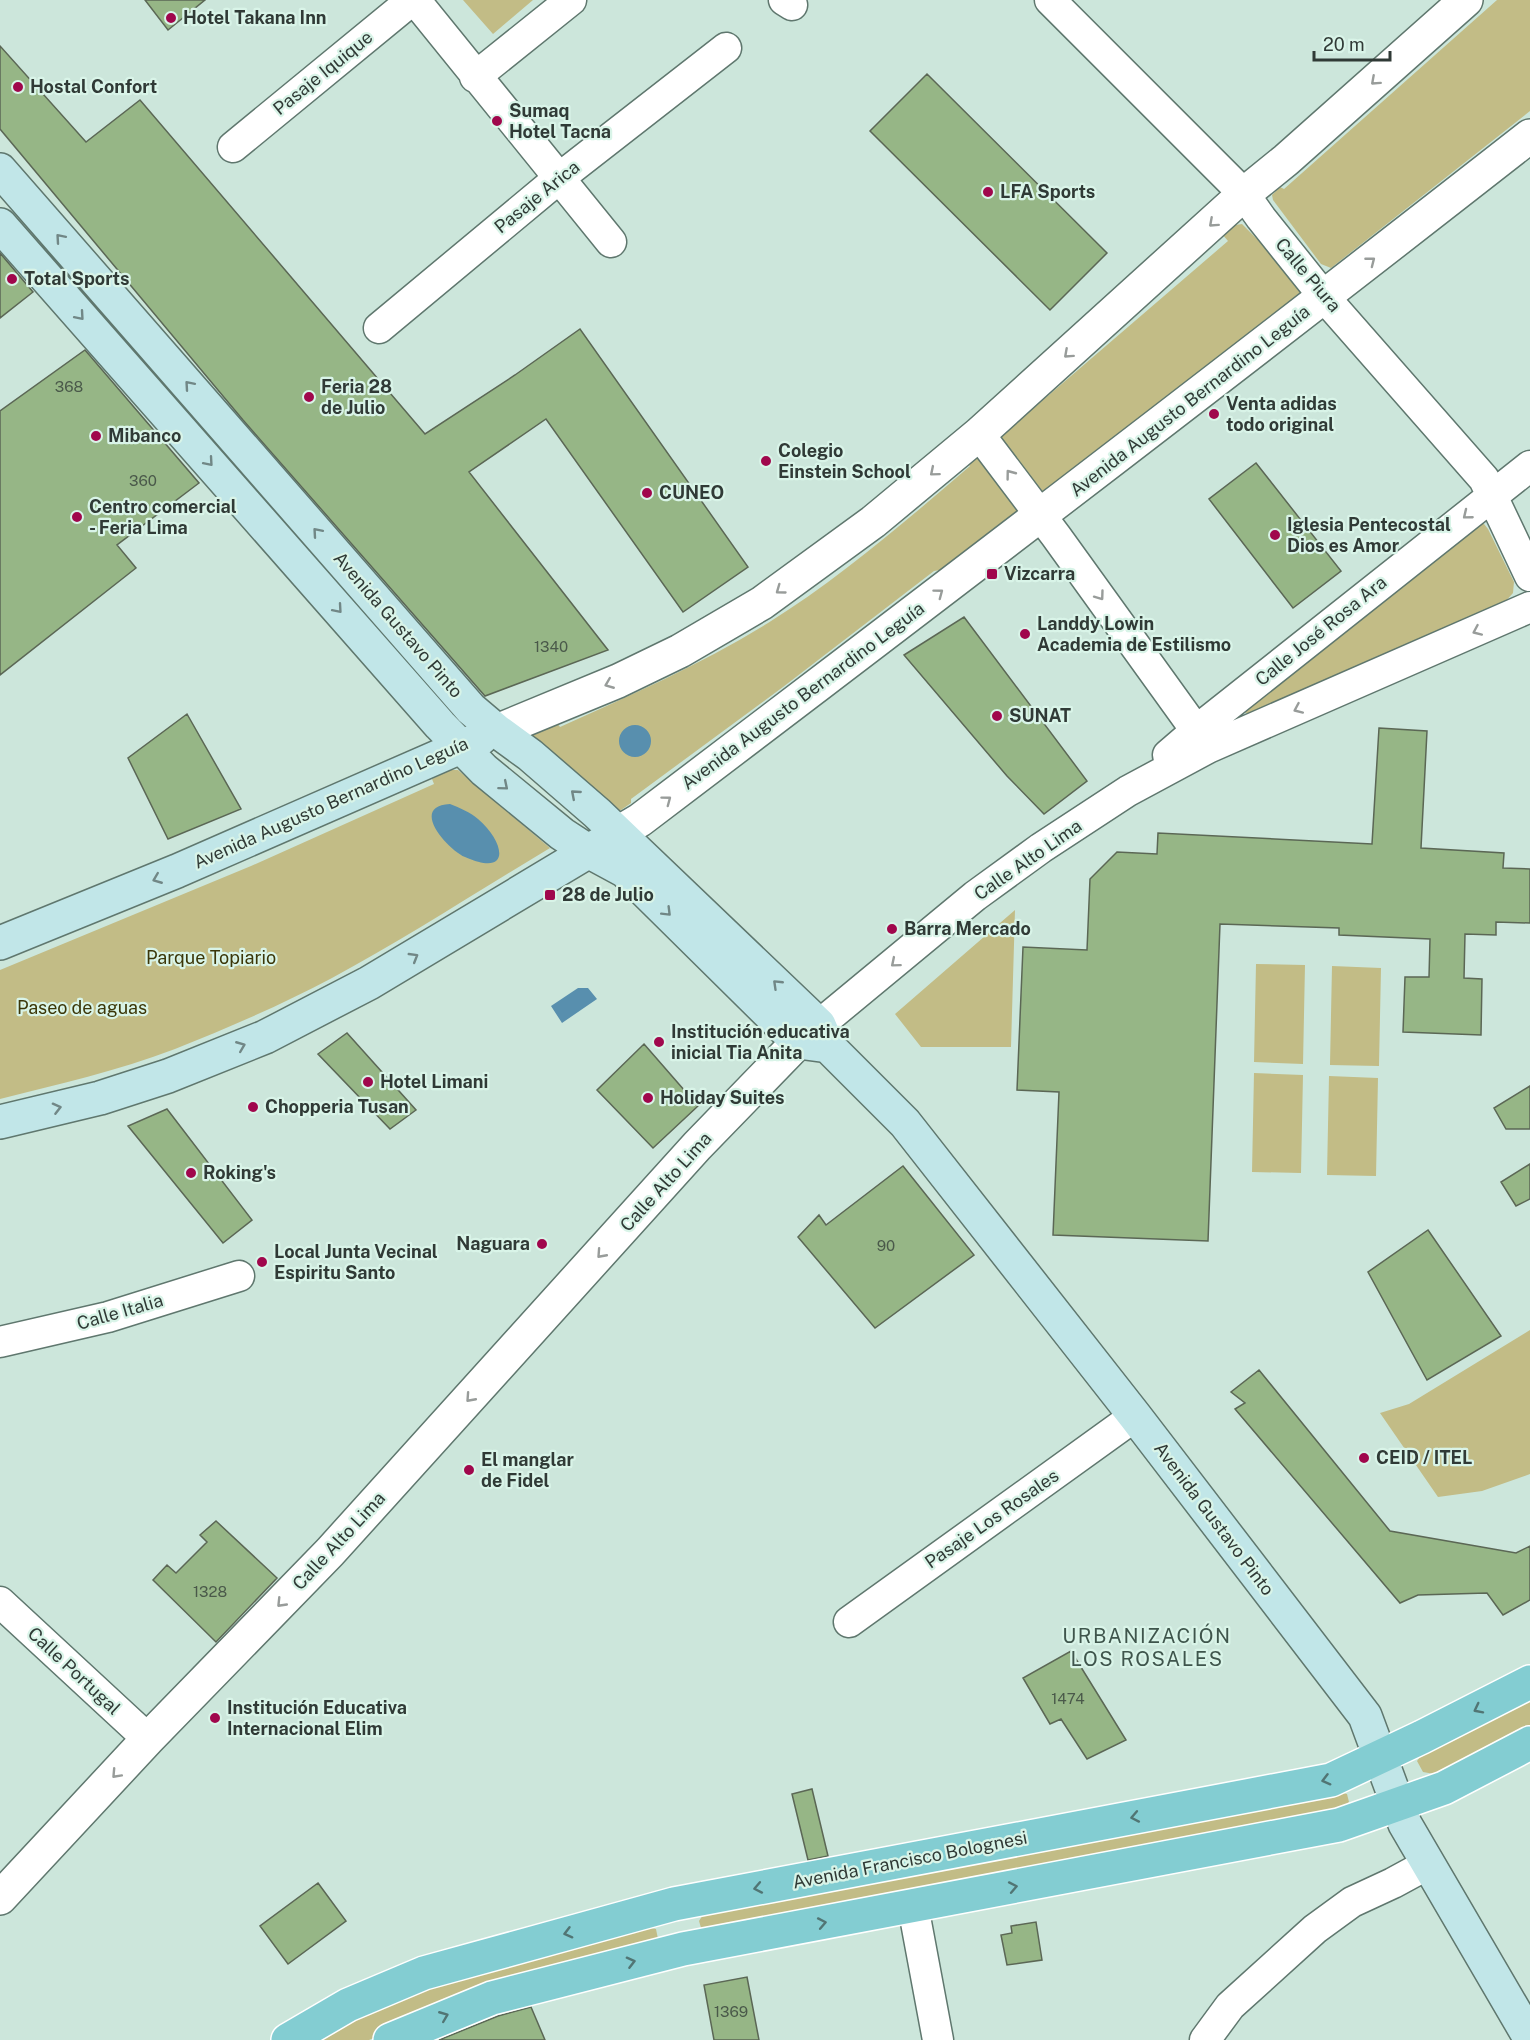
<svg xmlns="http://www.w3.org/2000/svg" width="1530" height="2040" font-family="'Public Sans',sans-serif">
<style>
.green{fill:#c2bc86}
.water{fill:#588fae}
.building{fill:#96b686;stroke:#5b6755;stroke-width:1.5}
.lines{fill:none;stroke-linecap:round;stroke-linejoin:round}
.minor-casing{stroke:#5f776e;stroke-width:33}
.tertiary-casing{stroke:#5f776e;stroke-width:36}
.secondary-casing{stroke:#5f776e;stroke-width:36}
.primary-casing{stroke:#fff;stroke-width:36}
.minor{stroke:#fff;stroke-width:30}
.tertiary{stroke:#fff;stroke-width:33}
.secondary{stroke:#c1e6e8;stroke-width:33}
.primary{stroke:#83cdd2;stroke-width:33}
.oneway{stroke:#989c9a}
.oneway2{stroke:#718786}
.oneway3{stroke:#517574}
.poi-dot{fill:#a0074c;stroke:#d9f4e8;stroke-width:2}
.labels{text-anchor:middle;stroke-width:4.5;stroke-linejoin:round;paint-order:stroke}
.number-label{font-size:15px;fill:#4a594a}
.poi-label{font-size:18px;font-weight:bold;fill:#303a36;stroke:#d9f4e8;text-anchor:start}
.street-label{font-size:18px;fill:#303a36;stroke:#d9f4e8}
.park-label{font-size:18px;fill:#3b3608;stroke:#d9f4e8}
.neighbourhood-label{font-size:20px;letter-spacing:1.5px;fill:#3f554c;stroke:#d9f4e8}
</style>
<rect width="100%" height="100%" fill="#cce6db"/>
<!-- green -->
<path class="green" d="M463 0H533L493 34Z
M1497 0H1530V111L1331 268 1321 264 1273 200 1272 195 1280 187 1284 189Z
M1242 224 1310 292C1254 326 1207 366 1156 407 1120 436 1081 464 1043 492L998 435 1009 420 1015 424 1228 241 1222 234 1235 225Z
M973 456 979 458 1018 510 1017 516 946 569 934 571 783 687 631 799V803L621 810H616L531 737 530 730 555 720 560 727C631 695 702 664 768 623 840 578 906 521 970 466L967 463Z
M1480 522 1484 524 1488 529 1514 582 1513 593 1504 603 1249 714 1242 711Z
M450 770H458L550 848C478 891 406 938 332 978 281 1005 228 1028 175 1049 118 1071 58 1084 0 1099V970L251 866 434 784 432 779Z
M1015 910 1011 1047H921L895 1014Z
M1256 964 1305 965 1303 1064 1254 1062Z
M1332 966 1381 968 1379 1066 1330 1065Z
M1254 1073 1303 1075 1301 1173 1252 1172Z
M1329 1076 1378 1078 1376 1176 1327 1175Z
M1530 1330V1474L1482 1491 1438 1497 1380 1413 1409 1404Z
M1530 1696V1728L1440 1775 1423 1772 1417 1761 1427 1747Z
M1332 1790 1347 1794 1349 1802 1338 1812 702 1931 699 1921 706 1910Z
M642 1926 656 1929 658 1939 440 2009 369 2040H303L424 1984Z"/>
<!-- water -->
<path class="water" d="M619 741a16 16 0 1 1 32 0a16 16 0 1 1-32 0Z
M450 804C460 808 470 812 478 819 505 842 512 878 465 857 447 849 409 806 450 804Z
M578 988H588L597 999 562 1023 551 1006Z"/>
<!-- building -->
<path class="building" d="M145 0H205L168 30Z
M0 46 86 142 140 100 425 434 515 375 580 329 748 567 683 612 546 419 469 472 608 650 485 696 243 420 0 129Z
M927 74 1107 253 1050 310 870 131Z
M0 253 33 292 0 318Z
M85 350 199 483 117 545 136 568 0 675V411Z
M1256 463 1341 571 1293 608 1209 499Z
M964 617 1087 781 1044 814 1007 776 904 655Z
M187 714 241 809 168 839 128 758Z
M1379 728 1427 731 1421 848 1504 853 1503 868 1530 869V923L1496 922V935L1465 934 1464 978 1482 979 1481 1035 1403 1032 1405 977H1429L1430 939 1339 935V928L1220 924 1208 1241 1053 1235 1059 1092 1017 1090 1023 947 1087 950 1090 879 1117 852 1157 854 1158 833 1372 844Z
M347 1033 416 1110 390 1129 318 1054Z
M644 1044 698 1106 653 1148 597 1090Z
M1530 1086V1129H1506L1494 1108Z
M167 1109 252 1220 223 1243 128 1126Z
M1530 1164V1199L1516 1206 1501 1182Z
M903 1166 974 1255 875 1328 798 1237 819 1215 826 1225Z
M1428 1230 1501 1336 1427 1380 1368 1272Z
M1259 1370 1390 1531 1516 1553 1530 1546V1600L1503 1615 1487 1593 1418 1595 1400 1603 1235 1409 1245 1403 1231 1392Z
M216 1521 277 1578 216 1642 153 1580 167 1565 176 1573 207 1542 200 1535Z
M1071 1651 1126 1740 1087 1759 1061 1719 1050 1724 1023 1678Z
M812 1789 828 1856 808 1860 792 1794Z
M318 1883 346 1921 288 1964 260 1926Z
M1036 1922 1042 1960 1007 1965 1001 1935 1012 1933 1011 1926Z
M747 1977 759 2040H714L704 1985Z
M531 2007 545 2040H439L498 2016Z"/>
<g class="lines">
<defs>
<path id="minor" d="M415 0 611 242
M784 0 792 5
M1050 0 1244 194 1261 218 1325 298 1484 479 1530 576
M475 77 571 0
M233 147 412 0
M379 328 558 179 726 48
M979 434 1056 536 1208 747
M1168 755 1197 730 1530 466
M819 1025 975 896 1041 848 1128 791 1208 748 1530 607
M0 1342 108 1317 239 1276
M0 1602 148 1739
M849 1622 1135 1416
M913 1906 938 2040
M1205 2040 1230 2006 1315 1929 1352 1902 1393 1883 1428 1864"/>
<path id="tertiary" d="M497 731 618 681 680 651 762 603 873 522 979 434 1244 194 1286 160 1466 0
M618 833 640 820C938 594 1235 367 1530 136
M0 1898 148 1739 330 1552 697 1146 798 1042 819 1025"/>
<path id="secondary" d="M0 170 471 709 497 731 530 755 597 813 819 1025 828 1046 905 1123 1135 1416 1365 1716 1405 1824 1530 2038
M0 225 440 725 484 770 562 834 588 851 625 871 798 1042 828 1046
M0 943 177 871 481 738
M0 1122 100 1098 168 1076 265 1037 369 983 604 842"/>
<path id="primary" d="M288 2040 348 2005 424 1973 674 1904 1331 1780 1422 1737 1530 1682
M390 2040 492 1998 683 1949 1339 1825 1444 1788 1530 1743"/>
</defs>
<!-- minor casing -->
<use href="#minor" class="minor-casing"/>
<!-- tertiary casing -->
<use href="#tertiary" class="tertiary-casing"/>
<!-- secondary casing -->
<use href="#secondary" class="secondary-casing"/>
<!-- primary casing -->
<use href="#primary" class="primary-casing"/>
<!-- minor -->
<use href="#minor" class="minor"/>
<!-- tertiary -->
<use href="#tertiary" class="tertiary"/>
<!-- secondary -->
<use href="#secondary" class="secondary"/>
<!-- primary -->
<use href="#primary" class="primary"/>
</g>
<!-- one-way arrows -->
<defs><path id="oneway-chevron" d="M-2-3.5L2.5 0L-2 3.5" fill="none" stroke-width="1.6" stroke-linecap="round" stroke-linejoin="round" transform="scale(1.5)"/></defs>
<g class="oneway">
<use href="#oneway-chevron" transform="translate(1375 81) rotate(138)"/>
<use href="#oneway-chevron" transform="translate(1213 223) rotate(138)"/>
<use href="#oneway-chevron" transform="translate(1371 261) rotate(-38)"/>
<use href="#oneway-chevron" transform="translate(1068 354) rotate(138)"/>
<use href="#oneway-chevron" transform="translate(934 472) rotate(140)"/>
<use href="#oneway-chevron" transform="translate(1010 474) rotate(-127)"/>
<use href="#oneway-chevron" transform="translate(1467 515) rotate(141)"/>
<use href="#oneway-chevron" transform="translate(780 590) rotate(144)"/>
<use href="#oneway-chevron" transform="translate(939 593) rotate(-37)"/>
<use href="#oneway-chevron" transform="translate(1100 596) rotate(54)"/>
<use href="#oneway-chevron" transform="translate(1477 631) rotate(156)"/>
<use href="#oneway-chevron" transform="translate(609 684) rotate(158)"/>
<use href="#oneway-chevron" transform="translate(1298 709) rotate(156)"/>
<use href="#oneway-chevron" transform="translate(667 800) rotate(-37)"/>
<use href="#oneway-chevron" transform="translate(895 963) rotate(140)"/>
<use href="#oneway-chevron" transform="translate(601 1254) rotate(132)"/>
<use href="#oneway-chevron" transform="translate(470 1398) rotate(132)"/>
<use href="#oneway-chevron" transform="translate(281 1603) rotate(134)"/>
<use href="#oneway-chevron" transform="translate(116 1774) rotate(133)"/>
</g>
<g class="oneway2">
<use href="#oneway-chevron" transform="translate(60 238) rotate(-131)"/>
<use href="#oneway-chevron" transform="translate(80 316) rotate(49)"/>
<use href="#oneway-chevron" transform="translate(189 385) rotate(-131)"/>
<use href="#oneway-chevron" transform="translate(209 462) rotate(49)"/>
<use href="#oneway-chevron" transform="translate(317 532) rotate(-131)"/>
<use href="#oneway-chevron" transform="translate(338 609) rotate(49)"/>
<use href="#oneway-chevron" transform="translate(504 786) rotate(40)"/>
<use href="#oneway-chevron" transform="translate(575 794) rotate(-139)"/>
<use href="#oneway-chevron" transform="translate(157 879) rotate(158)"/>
<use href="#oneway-chevron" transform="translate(667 912) rotate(45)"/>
<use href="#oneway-chevron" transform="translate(414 957) rotate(-31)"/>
<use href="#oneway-chevron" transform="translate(777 984) rotate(-136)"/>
<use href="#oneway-chevron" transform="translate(241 1046) rotate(-22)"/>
<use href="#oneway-chevron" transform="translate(57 1108) rotate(-14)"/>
</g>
<g class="oneway3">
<use href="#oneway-chevron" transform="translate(1478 1709) rotate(153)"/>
<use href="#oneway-chevron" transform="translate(1326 1780) rotate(165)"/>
<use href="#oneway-chevron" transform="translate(1135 1817) rotate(169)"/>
<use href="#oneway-chevron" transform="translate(1013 1887) rotate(-11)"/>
<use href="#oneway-chevron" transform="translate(758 1888) rotate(169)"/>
<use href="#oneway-chevron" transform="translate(822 1923) rotate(-11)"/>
<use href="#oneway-chevron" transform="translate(568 1933) rotate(165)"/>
<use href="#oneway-chevron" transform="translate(631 1962) rotate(-14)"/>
<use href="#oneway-chevron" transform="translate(444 2016) rotate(-22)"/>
</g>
<!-- markers -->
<g class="poi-dot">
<circle cx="171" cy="18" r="6"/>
<circle cx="18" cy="87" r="6"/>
<circle cx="497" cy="121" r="6"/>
<circle cx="988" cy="192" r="6"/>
<circle cx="12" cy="279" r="6"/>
<circle cx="309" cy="397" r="6"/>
<circle cx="1214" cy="414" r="6"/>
<circle cx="96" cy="436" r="6"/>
<circle cx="766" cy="461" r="6"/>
<circle cx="647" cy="493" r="6"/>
<circle cx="77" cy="517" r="6"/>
<circle cx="1275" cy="535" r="6"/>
<rect x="986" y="568" width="12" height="12" rx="3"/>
<circle cx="1025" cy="634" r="6"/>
<circle cx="997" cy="716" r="6"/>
<rect x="544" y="889" width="12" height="12" rx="3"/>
<circle cx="892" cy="929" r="6"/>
<circle cx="659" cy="1042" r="6"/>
<circle cx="368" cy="1082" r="6"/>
<circle cx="648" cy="1098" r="6"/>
<circle cx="253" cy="1107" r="6"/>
<circle cx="191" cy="1173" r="6"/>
<circle cx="542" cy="1244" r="6"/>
<circle cx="262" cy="1262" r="6"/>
<circle cx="1364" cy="1458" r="6"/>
<circle cx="469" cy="1470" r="6"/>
<circle cx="215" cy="1718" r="6"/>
</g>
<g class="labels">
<!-- number labels -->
<g class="number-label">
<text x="69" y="392">368</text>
<text x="143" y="486">360</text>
<text x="551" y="652">1340</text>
<text x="886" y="1251">90</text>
<text x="210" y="1597">1328</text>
<text x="1068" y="1704">1474</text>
<text x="731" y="2017">1369</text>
</g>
<!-- poi labels -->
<g class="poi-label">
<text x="183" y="24">Hotel Takana Inn</text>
<text x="30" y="93">Hostal Confort</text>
<text x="509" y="117">Sumaq<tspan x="509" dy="21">Hotel Tacna</tspan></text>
<text x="1000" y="198">LFA Sports</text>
<text x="24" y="285">Total Sports</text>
<text x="321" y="393">Feria 28<tspan x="321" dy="21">de Julio</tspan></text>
<text x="1226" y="410">Venta adidas<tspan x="1226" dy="21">todo original</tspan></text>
<text x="108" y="442">Mibanco</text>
<text x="778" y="457">Colegio<tspan x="778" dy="21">Einstein School</tspan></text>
<text x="659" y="499">CUNEO</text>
<text x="89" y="513">Centro comercial<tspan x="89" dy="21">- Feria Lima</tspan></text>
<text x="1287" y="531">Iglesia Pentecostal<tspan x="1287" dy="21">Dios es Amor</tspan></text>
<text x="1004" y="580">Vizcarra</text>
<text x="1037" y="630">Landdy Lowin<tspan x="1037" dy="21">Academia de Estilismo</tspan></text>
<text x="1009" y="722">SUNAT</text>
<text x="562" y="901">28 de Julio</text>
<text x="904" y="935">Barra Mercado</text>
<text x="671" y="1038">Institución educativa<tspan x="671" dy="21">inicial Tia Anita</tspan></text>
<text x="380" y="1088">Hotel Limani</text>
<text x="660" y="1104">Holiday Suites</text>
<text x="265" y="1113">Chopperia Tusan</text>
<text x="203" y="1179">Roking's</text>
<text x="530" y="1250" text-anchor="end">Naguara</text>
<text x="274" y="1258">Local Junta Vecinal<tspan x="274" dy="21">Espiritu Santo</tspan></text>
<text x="1376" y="1464">CEID / ITEL</text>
<text x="481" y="1466">El manglar<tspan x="481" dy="21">de Fidel</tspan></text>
<text x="227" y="1714">Institución Educativa<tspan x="227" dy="21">Internacional Elim</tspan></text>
</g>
<!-- street labels -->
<g class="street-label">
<text transform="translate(323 73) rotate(-39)" y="6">Pasaje Iquique</text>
<text transform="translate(537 197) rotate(-39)" y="6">Pasaje Arica</text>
<text transform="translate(1308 275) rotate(50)" y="6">Calle Piura</text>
<text transform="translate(1190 401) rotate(-38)" y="6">Avenida Augusto Bernardino Leguía</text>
<text transform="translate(398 625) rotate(49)" y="6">Avenida Gustavo Pinto</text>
<text transform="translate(1321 631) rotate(-39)" y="6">Calle José Rosa Ara</text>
<text transform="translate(803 696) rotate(-37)" y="6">Avenida Augusto Bernardino Leguía</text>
<text transform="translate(331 803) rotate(-24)" y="6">Avenida Augusto Bernardino Leguía</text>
<text transform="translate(1028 860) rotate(-35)" y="6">Calle Alto Lima</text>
<text transform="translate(666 1182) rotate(-48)" y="6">Calle Alto Lima</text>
<text transform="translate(120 1312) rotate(-16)" y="6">Calle Italia</text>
<text transform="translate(992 1519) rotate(-35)" y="6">Pasaje Los Rosales</text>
<text transform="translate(1214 1519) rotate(53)" y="6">Avenida Gustavo Pinto</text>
<text transform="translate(339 1541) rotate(-47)" y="6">Calle Alto Lima</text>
<text transform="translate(74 1671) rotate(43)" y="6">Calle Portugal</text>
<text transform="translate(910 1860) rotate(-11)" y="6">Avenida Francisco Bolognesi</text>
</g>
<!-- park labels -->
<g class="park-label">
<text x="211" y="964">Parque Topiario</text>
<text x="82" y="1014">Paseo de aguas</text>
</g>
<!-- neighbourhood labels -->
<g class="neighbourhood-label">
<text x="1147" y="1643">URBANIZACIÓN<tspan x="1147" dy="23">LOS ROSALES</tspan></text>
</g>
</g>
<!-- scale -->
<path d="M1314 51v9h76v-9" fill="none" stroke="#303a36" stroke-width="3"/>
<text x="1323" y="51" font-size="18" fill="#303a36" stroke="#d9f4e8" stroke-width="4.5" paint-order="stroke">20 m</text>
</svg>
